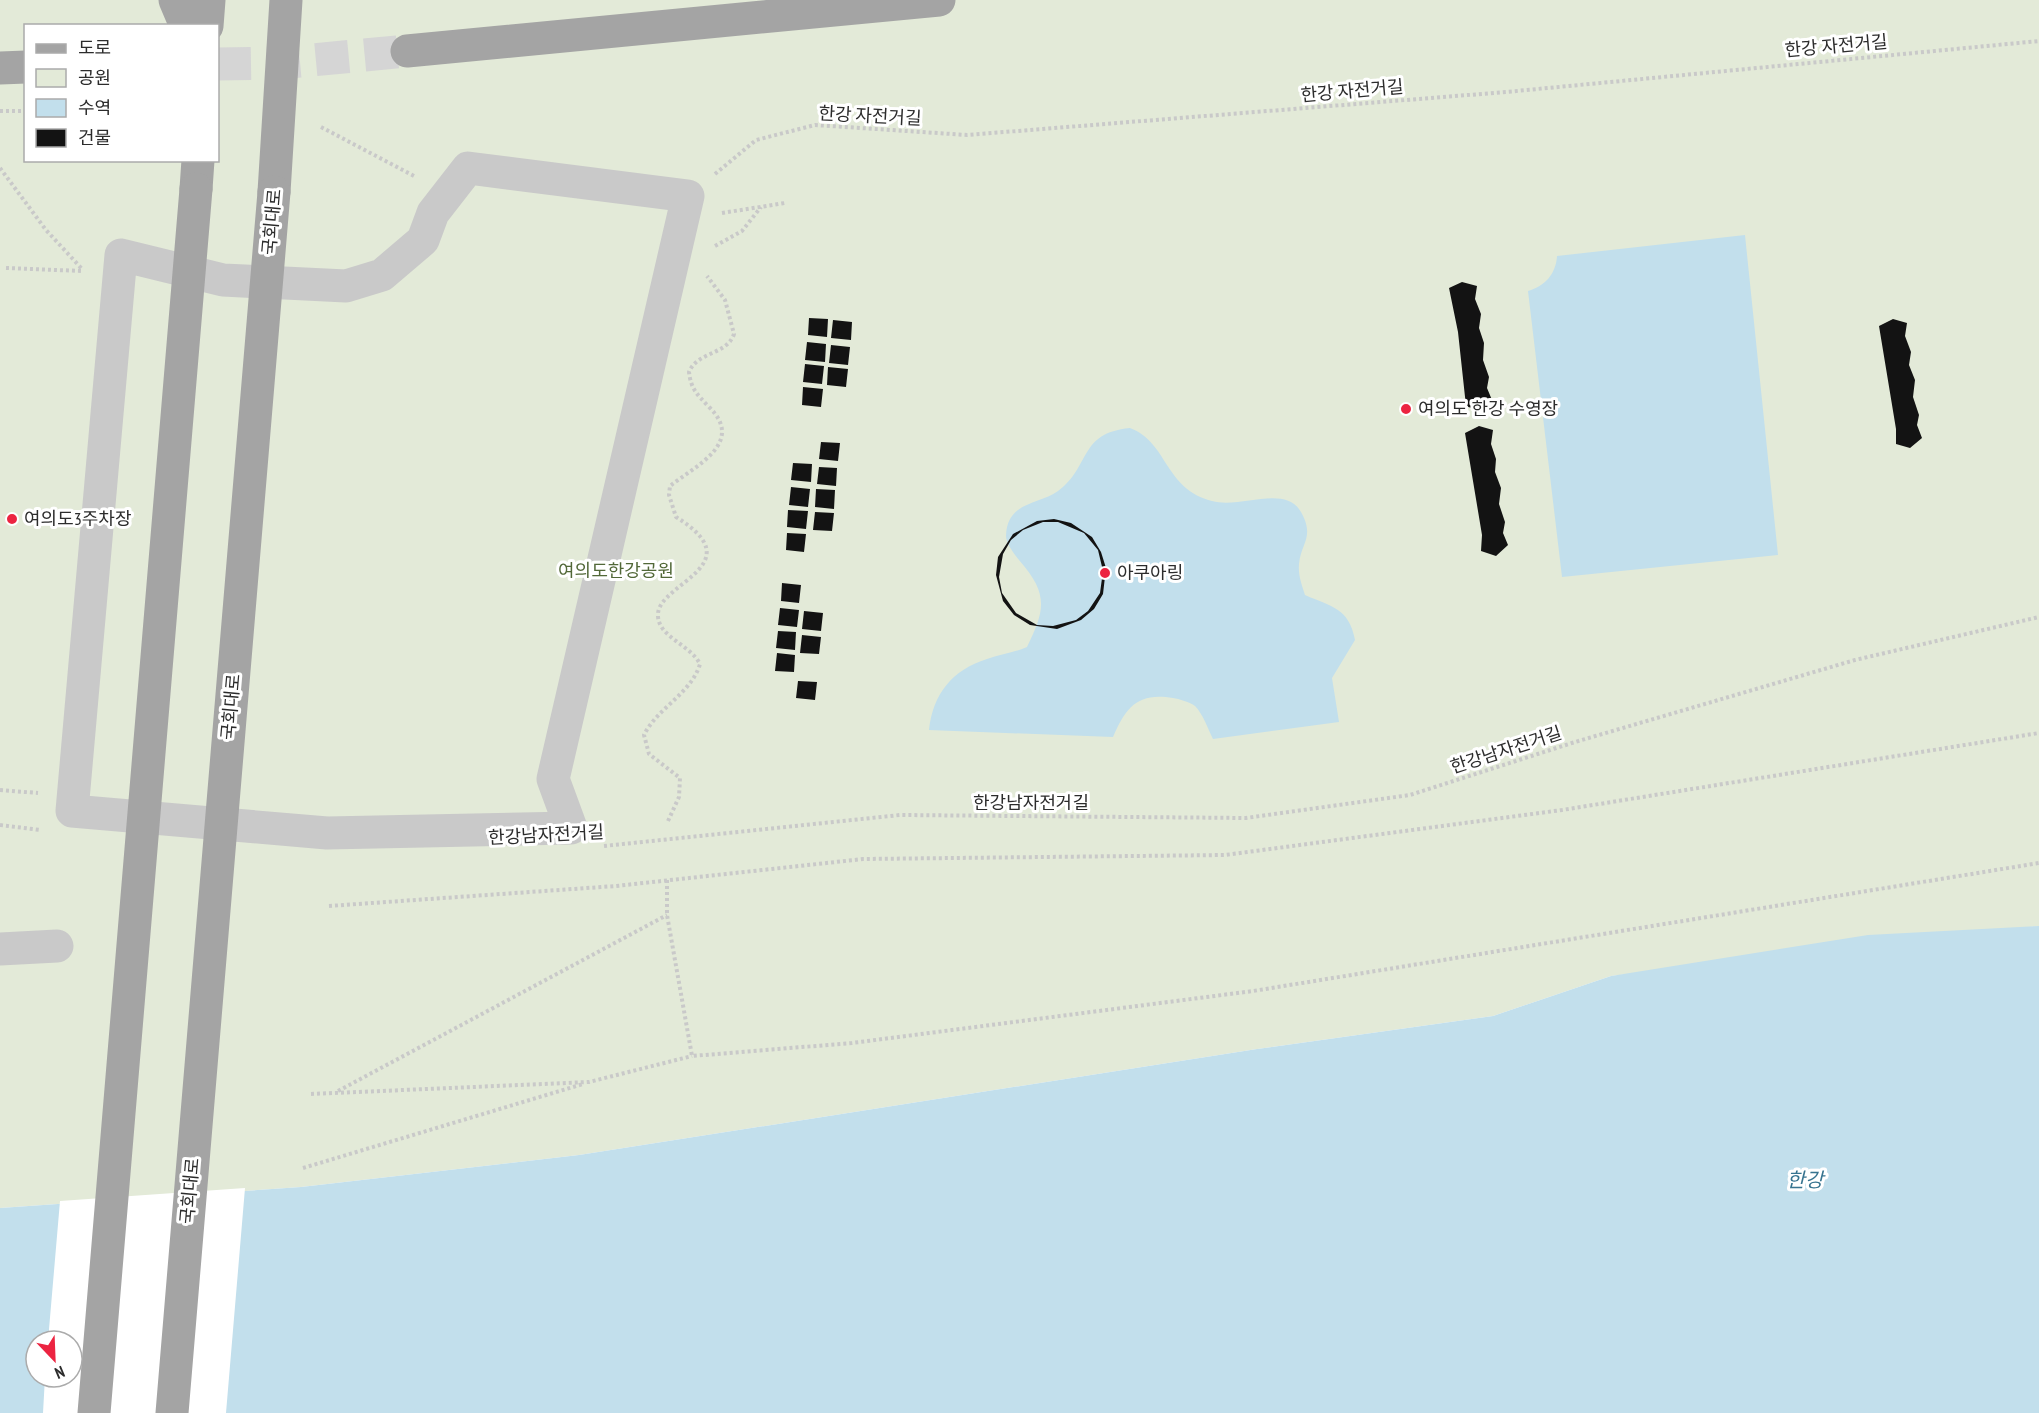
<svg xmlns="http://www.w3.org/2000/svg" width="2039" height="1413" font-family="'PT Sans Narrow','Noto Sans KR',sans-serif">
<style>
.green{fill:#e3ead8;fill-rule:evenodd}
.water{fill:#c2dfec;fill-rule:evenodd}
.pier{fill:#fff}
.building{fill:#131313;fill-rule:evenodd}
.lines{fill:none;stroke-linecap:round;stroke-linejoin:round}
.major-tunnel{stroke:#d5d5d5;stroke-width:33;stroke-dasharray:33 16;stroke-linecap:butt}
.path{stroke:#c9c9c9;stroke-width:4;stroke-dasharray:3 3;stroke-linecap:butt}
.minor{stroke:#c9c9c9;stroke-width:33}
.major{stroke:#a4a4a4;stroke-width:33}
.major-bridge{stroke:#a4a4a4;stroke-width:33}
.poi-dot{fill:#ec2441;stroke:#fff;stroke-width:2}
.labels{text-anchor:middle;stroke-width:6;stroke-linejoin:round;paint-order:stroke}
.street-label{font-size:18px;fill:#2c2c2c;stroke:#fff}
.poi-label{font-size:18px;fill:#2c2c2c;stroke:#fff;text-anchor:start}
.park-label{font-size:18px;fill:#526838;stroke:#fff}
.water-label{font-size:20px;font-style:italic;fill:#377490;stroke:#fff}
</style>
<rect width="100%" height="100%" fill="#fff"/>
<!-- green -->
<path class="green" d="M0 0H2039V926L1611 976 1493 1016 1257 1049 579 1155 301 1187 0 1208ZM26 26H218V160H26Z"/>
<!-- water -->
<path class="water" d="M1745 235 1778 555 1562 577 1528 291C1545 286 1556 274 1557 256Z
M1130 428C1168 442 1164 489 1212 501 1241 509 1285 484 1301 512 1315 537 1301 543 1299 564 1298 576 1302 585 1305 595 1332 607 1349 608 1355 640L1332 678 1339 722 1213 739C1208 729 1203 714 1195 706 1190 702 1179 699 1173 698 1138 692 1126 707 1113 737L929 730C933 694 952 670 987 659 1000 654 1013 653 1027 647 1045 610 1049 594 1019 560 1014 554 1006 543 1006 536 1007 501 1039 505 1058 491 1091 467 1078 433 1130 428Z
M2039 926V1413H0V1208L301 1187 579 1155 1257 1049 1493 1016 1611 976 1868 935ZM36 1341H72V1377H36Z"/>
<!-- pier -->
<path class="pier" d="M245 1188 226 1413H43L45 1377H72V1341H48L60 1201Z"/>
<!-- building -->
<path class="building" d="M1462 282 1477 286 1475 299 1481 314 1479 328 1484 343 1483 360 1489 377 1487 388 1492 400 1479 411 1466 406 1458 332 1449 288Z
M809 318 828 319 827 337 808 335Z
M1893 319 1907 323 1905 336 1911 352 1909 365 1915 380 1913 397 1919 415 1917 425 1922 438 1910 448 1896 444V429L1879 326Z
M833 320 852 322 851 340 831 338Z
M807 342 826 344 825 362 805 360Z
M831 345 850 347 848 365 829 363Z
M805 364 824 366 822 384 803 382Z
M828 367 848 369 846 387 827 385Z
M803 387 823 389 821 407 802 405Z
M1479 426 1493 430 1491 444 1496 459 1495 472 1501 488 1499 504 1505 522 1503 533 1508 545 1496 556 1481 551 1482 535 1465 433Z
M821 442 840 443 838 461 819 459Z
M793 463 812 464 811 482 791 480Z
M819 467 837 468 836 486 817 484Z
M791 487 810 489 808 507 789 505Z
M816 489 835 490 834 509 815 507Z
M788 510 808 511 806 529 787 527Z
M815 512 834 513 832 531 813 530Z
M1054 519 1071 523 1092 537 1101 552 1106 568 1103 594 1094 609 1081 620 1057 629 1030 625 1014 615 1003 601 996 575 998 557 1013 534 1037 521ZM1043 522H1058L1084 533 1098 550 1103 571 1100 593 1088 611 1076 620 1053 626 1037 625 1016 613 1002 593 999 577 1003 554 1011 540 1023 530Z
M787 533 806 534 804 552 786 550Z
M782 583 801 585 799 603 781 601Z
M780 608 799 610 797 627 778 625Z
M804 611 823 613 821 631 802 629Z
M778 631 796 632 795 650 776 648Z
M802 635 821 637 819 654 800 653Z
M777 653 795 655 794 672 775 671Z
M798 681 817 682 815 700 796 698Z"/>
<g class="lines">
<!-- major-tunnel -->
<path class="major-tunnel" d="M218 64 280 63 407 51"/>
<!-- path -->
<path class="path" d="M0 111H26
M321 127 416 177
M0 168 46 230 83 270
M715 174 756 140 815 125 967 135 1506 92 2039 41
M722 213 785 203
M715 246 742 231 761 207
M6 268 82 271
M0 790 38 793
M668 821 679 797 680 778 649 754 644 735C657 708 691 694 700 664 690 644 657 637 658 614 659 583 754 565 676 517L669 495 670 486C695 466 746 443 709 407 698 395 691 390 689 372 698 351 727 355 734 334L725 300 707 276
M0 825 40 830
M604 846 900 815 1246 818 1410 795 1575 742 1855 660 2039 617
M667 880V915L692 1056 852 1043 1253 991 2039 863
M329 906 616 886 863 859 1225 855 1562 810 2039 733
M338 1091 667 915
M311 1094 589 1082 692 1056
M303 1168 583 1084"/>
<!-- minor -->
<path class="minor" d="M468 168 688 196 553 779 571 828 327 833 72 811 121 255 223 280 346 286 382 275 423 240 433 213Z
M0 949 57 946"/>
<!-- major -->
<path class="major" d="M175 0 186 26
M207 26 209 0
M407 51 939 0
M0 68 26 67
M196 189 198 160
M274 192 286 0"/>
<!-- major-bridge -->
<path class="major-bridge" d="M94 1413 196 189
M172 1413 274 192"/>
</g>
<!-- markers -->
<g class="poi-dot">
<circle cx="1406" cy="409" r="6"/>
<circle cx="12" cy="519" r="6"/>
<circle cx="1105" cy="573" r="6"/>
</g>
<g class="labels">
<!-- street labels -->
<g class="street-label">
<text transform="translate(1836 46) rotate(-5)" y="6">한강 자전거길</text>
<text transform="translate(1352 91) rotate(-5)" y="6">한강 자전거길</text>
<text transform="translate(870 116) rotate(3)" y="6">한강 자전거길</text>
<text transform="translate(272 222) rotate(-85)" y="6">국회대로</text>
<text transform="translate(231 707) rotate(-85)" y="6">국회대로</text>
<text transform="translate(1506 750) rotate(-18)" y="6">한강남자전거길</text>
<text x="1031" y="809">한강남자전거길</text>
<text transform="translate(546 835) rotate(-3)" y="6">한강남자전거길</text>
<text transform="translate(190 1191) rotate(-85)" y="6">국회대로</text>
</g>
<!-- poi labels -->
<g class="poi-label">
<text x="1418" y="415">여의도 한강 수영장</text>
<text x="24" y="525">여의도3주차장</text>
<text x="1117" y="579">아쿠아링</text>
</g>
<!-- park labels -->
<g class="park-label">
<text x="616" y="577">여의도한강공원</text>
</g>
<!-- water labels -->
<g class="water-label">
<text x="1805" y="1187">한강</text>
</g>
</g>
<!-- legend -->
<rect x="24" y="24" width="195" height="138" fill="#ffffff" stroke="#ababab" stroke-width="1.5"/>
<rect x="36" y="44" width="30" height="9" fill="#a4a4a4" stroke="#ababab" stroke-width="1.5"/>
<text x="78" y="54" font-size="18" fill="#2c2c2c">도로</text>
<rect x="36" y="69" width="30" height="18" fill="#e3ead8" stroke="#ababab" stroke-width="1.5"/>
<text x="78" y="84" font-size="18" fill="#2c2c2c">공원</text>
<rect x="36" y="99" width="30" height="18" fill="#c2dfec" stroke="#ababab" stroke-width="1.5"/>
<text x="78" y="114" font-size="18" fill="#2c2c2c">수역</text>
<rect x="36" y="129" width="30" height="18" fill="#131313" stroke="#ababab" stroke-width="1.5"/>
<text x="78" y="144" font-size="18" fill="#2c2c2c">건물</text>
<!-- north arrow -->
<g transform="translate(54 1359) rotate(157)"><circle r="28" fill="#ffffff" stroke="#ababab" stroke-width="1.5"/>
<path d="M0-4.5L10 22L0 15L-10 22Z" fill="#ec2441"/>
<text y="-9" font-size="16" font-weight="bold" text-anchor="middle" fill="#2c2c2c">N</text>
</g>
</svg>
